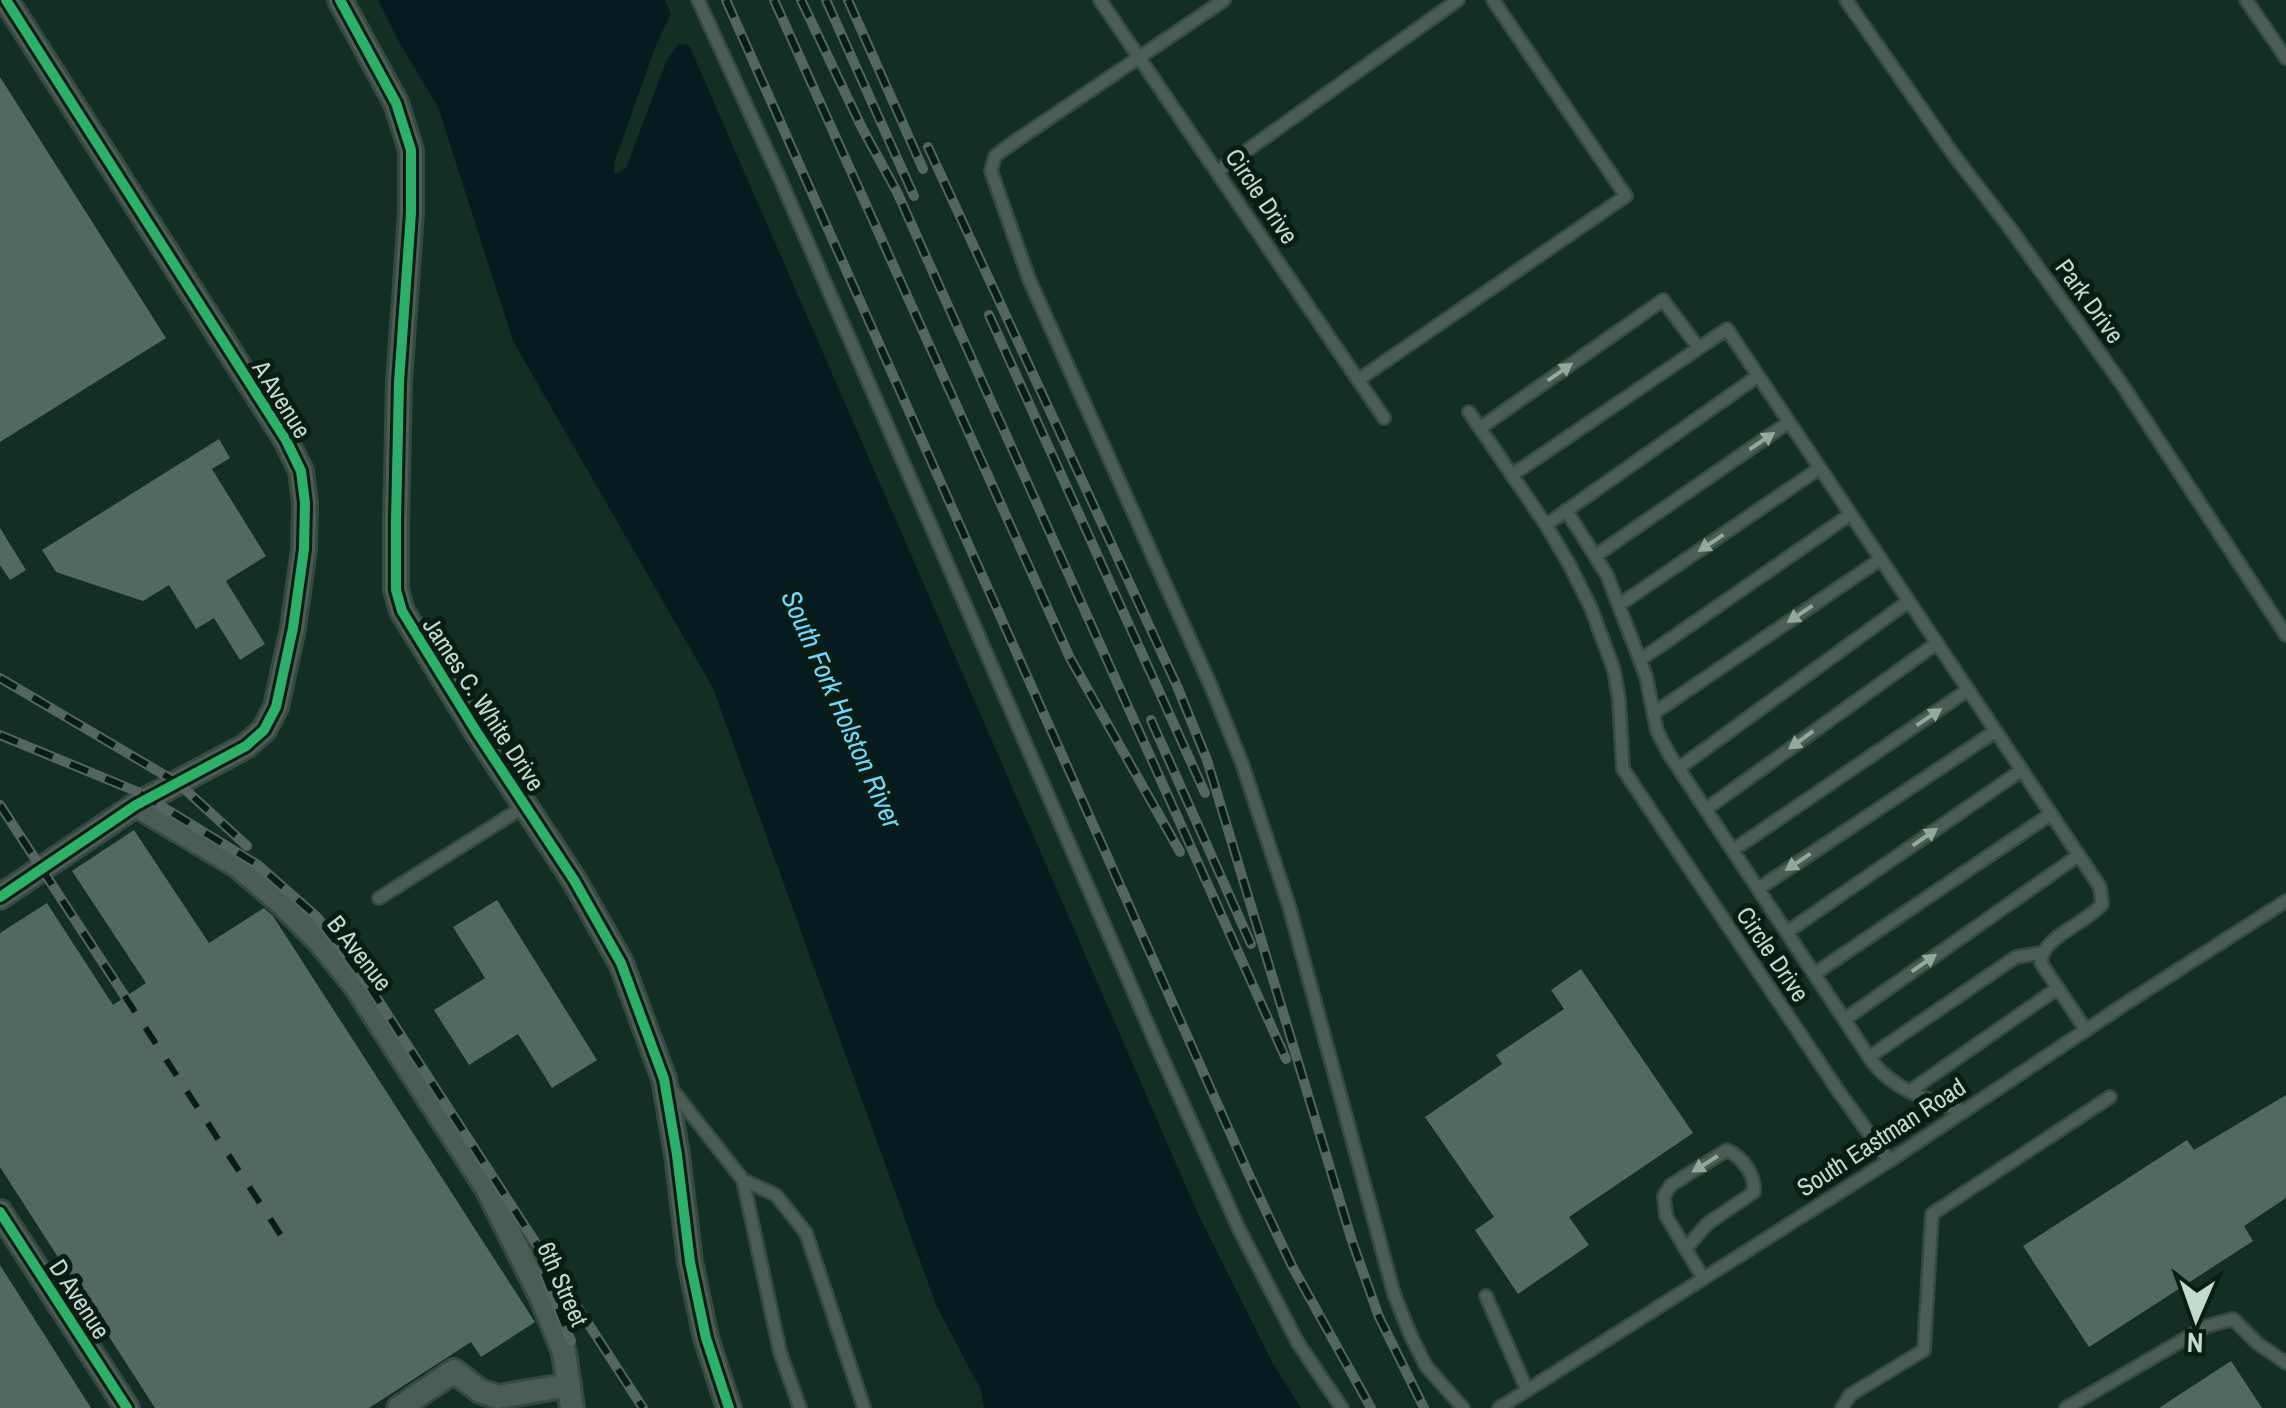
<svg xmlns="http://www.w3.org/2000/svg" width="2286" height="1408" font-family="'Archivo Narrow',sans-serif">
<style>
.water{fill:#051b20}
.building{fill:#526963}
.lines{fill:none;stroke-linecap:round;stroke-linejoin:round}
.lane-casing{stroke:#364a41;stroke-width:16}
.street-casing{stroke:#364a41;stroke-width:28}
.lane{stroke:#4b5d54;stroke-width:11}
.street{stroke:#4b5d54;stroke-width:22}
.rail-casing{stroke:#54665f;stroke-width:10}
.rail{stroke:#0a1d14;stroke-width:6;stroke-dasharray:19;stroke-linecap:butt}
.cycleway-casing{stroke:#0a1d14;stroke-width:16}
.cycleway{stroke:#2db169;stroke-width:10}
.oneway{fill:#93a99d}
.labels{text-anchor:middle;stroke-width:10;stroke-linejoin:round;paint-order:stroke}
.street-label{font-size:25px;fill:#c3dbce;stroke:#0a1d14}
.water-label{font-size:28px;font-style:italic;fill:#6ed9fc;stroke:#0a1d14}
</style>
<rect width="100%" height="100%" fill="#132f24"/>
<!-- water -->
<path class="water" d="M378 0H665L671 14 656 45 614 163V175L626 168 666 62 678 44 689 45 1199 1216 1272 1362 1301 1408H984L981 1390 936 1305 713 688 513 341 438 107 399 42Z"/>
<!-- building -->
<path class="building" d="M0 77 166 338 0 442Z
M219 439 230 458 212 469 266 556 226 581 265 644 240 660 214 618 196 629 169 585 143 601 56 572 42 550Z
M0 528 26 570 10 580 0 565Z
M134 830 209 943 264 908 273 916 535 1322 481 1357 471 1342 369 1408H155L0 1167V933L47 903 113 1005 146 983 72 871Z
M497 900 597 1060 552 1088 518 1034 469 1065 434 1010 485 978 453 927Z
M1581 969 1693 1133 1569 1217 1589 1245 1518 1294 1475 1230 1494 1217 1425 1117 1502 1064 1496 1055 1564 1009 1551 990Z
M2286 1095V1198L2244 1226 2253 1241 2089 1347 2023 1246 2187 1140 2194 1150Z
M0 1265 91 1408H0Z
M2231 1361 2262 1408H2159Z"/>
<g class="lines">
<defs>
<path id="lane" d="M698 0 781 181 1158 1048 1239 1229 1298 1343 1342 1408
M1100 0 1384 418
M1224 0 1014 142 995 156 991 171 1029 279 1210 684 1242 763 1289 906 1394 1294 1411 1336 1426 1366 1463 1408
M1846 0 1953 154 2009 227 2121 383 2286 635
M2246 0 2286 58
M1218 171 1458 0
M1358 380 1626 196 1493 0
M1469 412 1546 525 1569 564 1591 608 1614 670 1619 700 1623 769 1839 1092 1889 1161
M1480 428 1663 300 1698 347
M1512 475 1727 329 2100 887 2102 904C2086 924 2041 937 2041 963L2086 1030
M1566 510 1607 575 1646 676 1657 731 1669 754 1869 1057C1890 1089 1929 1101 1964 1111
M1546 525 1758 376
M1595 556 1789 422
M1619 605 1820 468
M1640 660 1851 514
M1654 713 1881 559
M1679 768 1909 601
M1706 809 1937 643
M1733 850 1968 690
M1758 889 1996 731
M379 898 525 806
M1787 932 2022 770
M1814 974 2051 814
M1845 1019 2079 855
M1869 1057 2016 957 2041 953
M670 1087 743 1180 776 1195 806 1233 864 1408
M1910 1091 2058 988
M743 1180 780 1352 800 1408
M1687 1247 1707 1224 1754 1192C1755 1174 1743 1158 1727 1150L1671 1185 1664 1196 1666 1216 1703 1278
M1486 1296 1527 1390
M1499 1408 1889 1161 2128 1002 2286 901
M1842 1408 1850 1395 1924 1350 1932 1214 2110 1097
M2066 1408 2207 1326 2233 1319 2257 1343 2286 1363"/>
<path id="street" d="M340 0 396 103 411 150V213L399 382 396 521V590L402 611 476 731 574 880 621 963 664 1079 677 1155 690 1262 706 1338 729 1408
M136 805 238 866 279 901 319 941 355 985 487 1188 541 1296 564 1352 572 1408
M0 897 136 805 246 746 264 730 276 707 293 628 304 549 305 503 301 471 286 440 6 0
M0 1212 127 1408
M399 1408 454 1371 480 1391 498 1397 569 1385"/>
</defs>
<!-- lane casing -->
<use href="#lane" class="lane-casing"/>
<!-- street casing -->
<use href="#street" class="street-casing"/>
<!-- lane -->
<use href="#lane" class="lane"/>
<!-- street -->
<use href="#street" class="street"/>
<defs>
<path id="rail" d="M726 0 1249 1175 1292 1266 1371 1408
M774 0 1070 658 1180 852
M801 0 862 128 897 192 1286 1059
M826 0 914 196
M848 0 923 169
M928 147 1177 686 1207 760 1352 1241 1379 1317 1424 1408
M989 315 1205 793
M0 678 178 783 247 846
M1151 720 1251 944
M0 735 138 792 258 865 317 917 367 983 643 1408
M0 805 284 1240
M544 1273 571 1341"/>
</defs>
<!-- rail casing -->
<use href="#rail" class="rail-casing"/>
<!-- rail -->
<use href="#rail" class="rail"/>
<defs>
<path id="cycleway" d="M340 0 396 103 411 150V213L399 382 396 521V590L402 611 476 731 574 880 621 963 664 1079 677 1155 690 1262 706 1338 729 1408
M0 897 136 805 246 746 264 730 276 707 293 628 304 549 305 503 301 471 286 440 6 0
M0 1212 127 1408"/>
</defs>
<!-- cycleway casing -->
<use href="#cycleway" class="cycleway-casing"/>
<!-- cycleway -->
<use href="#cycleway" class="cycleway"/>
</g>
<!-- one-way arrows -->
<defs><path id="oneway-solid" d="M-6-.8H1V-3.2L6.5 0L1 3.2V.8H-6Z" transform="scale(2.5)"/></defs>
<g class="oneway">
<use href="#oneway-solid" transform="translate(1560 372) rotate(-35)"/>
<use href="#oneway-solid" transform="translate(1762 441) rotate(-34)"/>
<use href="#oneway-solid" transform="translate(1711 543) rotate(146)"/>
<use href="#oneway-solid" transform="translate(1800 614) rotate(146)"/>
<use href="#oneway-solid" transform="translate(1929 717) rotate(-34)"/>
<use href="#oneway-solid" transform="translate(1801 740) rotate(144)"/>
<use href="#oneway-solid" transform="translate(1925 837) rotate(-35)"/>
<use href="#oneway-solid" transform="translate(1798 862) rotate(146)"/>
<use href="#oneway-solid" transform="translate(1924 963) rotate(-35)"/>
<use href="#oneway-solid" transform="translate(1705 1164) rotate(148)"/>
</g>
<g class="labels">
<!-- street labels -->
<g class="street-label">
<text transform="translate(1262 196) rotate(56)" y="9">Circle Drive</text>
<text transform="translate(2090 301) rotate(54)" y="9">Park Drive</text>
<text transform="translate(282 399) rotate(58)" y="9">A Avenue</text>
<text transform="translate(484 704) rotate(57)" y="9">James C. White Drive</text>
<text transform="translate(360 953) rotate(52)" y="9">B Avenue</text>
<text transform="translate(1773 954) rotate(56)" y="9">Circle Drive</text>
<text transform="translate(1881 1137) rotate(-33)" y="9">South Eastman Road</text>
<text transform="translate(563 1284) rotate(66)" y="9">6th Street</text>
<text transform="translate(80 1299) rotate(57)" y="9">D Avenue</text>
</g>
<!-- water labels -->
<g class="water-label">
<text transform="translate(842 709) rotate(66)" y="10">South Fork Holston River</text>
</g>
</g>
<!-- north arrow -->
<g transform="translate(2196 1318) rotate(182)" stroke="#0a1d14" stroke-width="8" paint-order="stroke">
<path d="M0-8L18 38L0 25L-18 38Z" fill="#c3dbce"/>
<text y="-15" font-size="28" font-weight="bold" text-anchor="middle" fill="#c3dbce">N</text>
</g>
</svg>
